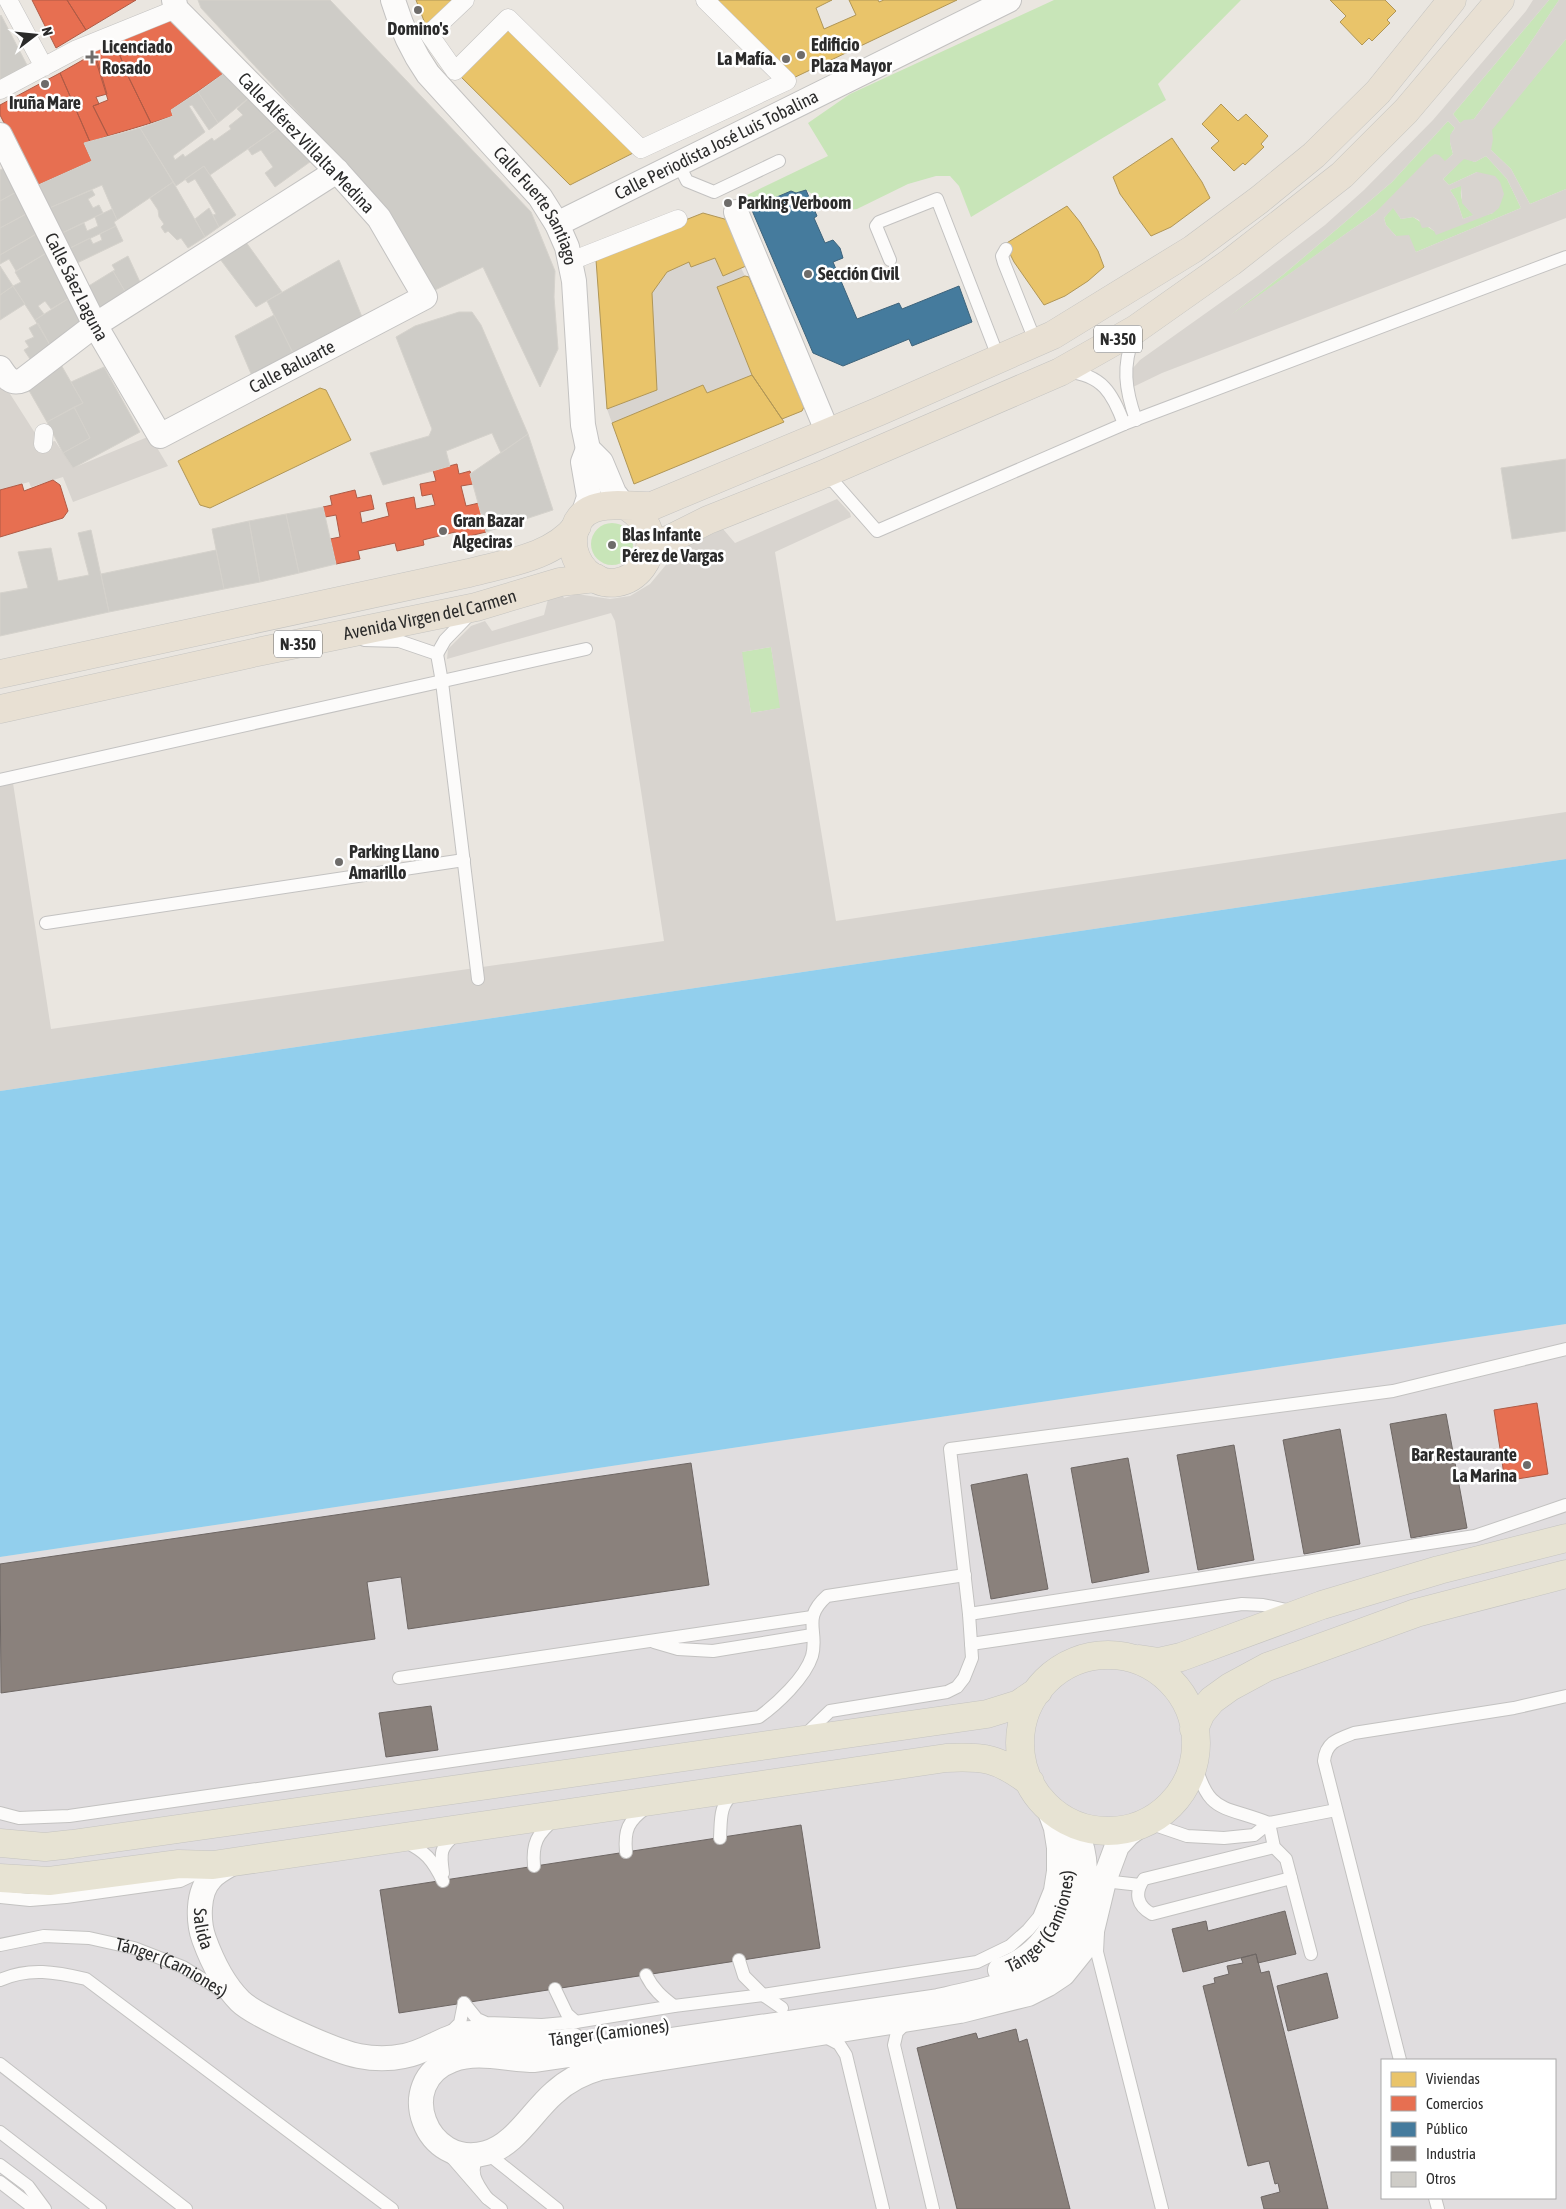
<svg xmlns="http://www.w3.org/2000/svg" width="1566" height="2209" font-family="'Asap Condensed',sans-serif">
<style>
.industrial{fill:#e0dddf;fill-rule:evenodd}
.green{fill:#c8e5b8}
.plaza{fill:#d8d4cf;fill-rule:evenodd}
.water{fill:#92cfed}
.homes{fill:#e9c46a;stroke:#b09657}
.shops{fill:#e76f51;stroke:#af5b46}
.public{fill:#457b9d;stroke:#3d637b}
.industry{fill:#8a817c;stroke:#6e6764}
.building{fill:#ceccc7;stroke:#d5d2cc}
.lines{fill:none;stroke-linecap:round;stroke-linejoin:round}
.service-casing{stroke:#c3c2c1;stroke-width:14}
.pedestrian-casing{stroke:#c3c2c1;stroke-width:19}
.minor-casing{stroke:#c3c2c1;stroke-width:26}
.primary-casing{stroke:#c5c4c1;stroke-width:29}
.trunk-casing{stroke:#c5c4c1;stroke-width:29}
.service{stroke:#fcfbfa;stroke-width:12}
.pedestrian{stroke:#fcfbfa;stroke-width:18}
.minor{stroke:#fcfbfa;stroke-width:24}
.primary{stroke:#e7e3d3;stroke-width:28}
.trunk{stroke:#e8e0d3;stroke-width:28}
.poi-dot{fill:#6e6c6a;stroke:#fff;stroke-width:2}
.labels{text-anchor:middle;stroke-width:5;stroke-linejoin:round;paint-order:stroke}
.shield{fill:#fff;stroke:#6b6b6b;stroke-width:1}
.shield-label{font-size:16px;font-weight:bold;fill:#2b2b2b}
.poi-label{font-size:18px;font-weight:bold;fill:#2b2b2b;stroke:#fff;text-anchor:start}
.street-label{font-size:18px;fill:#2b2b2b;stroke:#fff}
</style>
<rect width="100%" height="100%" fill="#eae6e0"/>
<!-- industrial -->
<path class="industrial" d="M1566 1324V2209H0V1557ZM1382 2060H1555V2198H1382Z"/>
<!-- green -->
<path class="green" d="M1054 0H1241L1158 84 1166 100 971 217 959 186 950 176H936L908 184 857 209 839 211 806 190 796 193 791 191 751 208 745 196 828 156 808 123 850 94Z
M1549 0H1559L1523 54 1474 119 1460 123 1453 114Z
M1566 39V189L1530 204 1511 169 1491 150V130Z
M1448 121 1455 128C1448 136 1450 144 1453 154 1431 177 1399 191 1375 213L1218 325 1284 274 1392 182Z
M1486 156 1507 179 1521 208 1416 252 1402 236H1396L1386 225 1384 218 1393 207 1401 219 1413 217 1434 231 1493 213 1477 172 1449 185 1443 179 1464 158 1475 162Z
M1462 185C1458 200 1465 206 1474 215L1463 219 1457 201 1450 190Z
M591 544a21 21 0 1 1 42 0a21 21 0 1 1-42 0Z
M771 647 781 708 751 713 741 652Z"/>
<!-- plaza -->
<path class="plaza" d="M1533 0H1549L1453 114 1460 123 1464 120 1474 119 1523 54 1559 0H1566V39L1492 130 1493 139 1491 150 1511 169 1530 204 1566 189V218L1162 373 1133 387V368L1140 360 1258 276 1325 225 1364 190 1433 120 1526 11ZM1448 121 1455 128 1450 135V142L1453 154 1445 161 1439 155 1435 154 1429 158 1375 213 1231 315 1284 274 1392 182ZM1486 156 1507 179 1521 208 1416 252 1409 235 1396 236 1386 225 1384 218 1393 208 1401 219 1413 217 1419 220 1422 228 1429 227 1434 231 1436 235 1493 213 1499 208 1504 194 1500 182 1495 176 1477 172 1449 185 1443 179 1464 159 1475 162ZM1461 186 1462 203 1473 215 1463 219 1457 201 1450 190Z
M715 258 723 276 741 268 745 276 717 287 752 375 707 393 703 385 612 423 607 409 657 390 652 293 667 272 689 262 691 266Z
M5 386 42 444 55 441 73 468 150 436 168 466 73 502 63 477 31 487 29 482 0 490V389Z
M837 499 850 513 851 517 775 552 836 921 1566 812V859L0 1091V786L13 783 51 1029 664 941 615 621 611 613 447 659 448 649 471 626 485 621 492 631 544 615 548 599 562 594 564 598 577 594 610 599 630 596 650 584 670 560 689 545 723 529 735 543ZM771 647 780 708 751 713 742 652Z"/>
<!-- water -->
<path class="water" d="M1566 859V1324L0 1557V1091Z"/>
<!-- homes -->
<path class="homes" d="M416 0H465L429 34Z
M705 0H832L816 8 824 29 856 15 849 0H878L879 2 884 0H957L787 81Z
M1330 0H1385L1396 11 1387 20 1390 23 1372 41 1369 38 1362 45 1340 22 1346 16Z
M508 18 641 149 570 185 455 71Z
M1221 104 1238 121 1246 114 1268 136 1261 144 1264 147 1245 165 1243 163 1234 171 1211 148 1219 141 1202 124Z
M1172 138 1202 182 1210 198 1171 227 1151 236 1120 194 1113 177Z
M1067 206 1080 222 1098 251 1104 267 1088 281 1065 296 1044 305 1014 262 1005 244Z
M703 213 728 220 746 266 723 276 715 258 691 267 689 262 667 272 652 293 657 390 607 409 596 260 602 253Z
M745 276 749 277 804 407 802 411 782 419 752 375 717 287Z
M752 375 784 422 634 484 612 423 703 385 707 393Z
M320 388 326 390 351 440 210 508 200 505 178 461Z"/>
<!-- shops -->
<path class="shops" d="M32 0H67L86 30 56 48Z
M67 0H136L86 30Z
M172 18 226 72 171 110 173 116 151 123 127 74 114 40Z
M114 40 127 74 151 123 108 136 93 106 108 100 92 48Z
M95 53 107 94 96 97 99 104 93 106 108 136 90 142 60 73Z
M60 73 90 142 84 143 92 161 36 186 0 115V105Z
M457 464 459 474 470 471 473 484 461 486 466 506 479 503 486 532 457 539 455 532 423 540 424 545 397 551 395 543 358 551 360 559 336 564 330 539 340 537 336 515 325 517 323 507 332 505 330 496 355 490 357 498 371 495 374 509 360 512 362 523 389 516 386 503 414 497 416 509 435 505 432 494 422 496 420 484 436 481 433 470Z
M53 480 60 485 68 511 63 518 0 537V490L22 484 24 491Z
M1537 1403 1548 1474 1505 1481 1494 1410Z"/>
<!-- public -->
<path class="public" d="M806 190 817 216 814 218 825 243 833 240 840 248 843 258 833 262 857 319 899 303 902 309 959 286 972 322 912 346 909 339 843 366 813 353 751 208 791 191 796 193Z"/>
<!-- industry -->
<path class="industry" d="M1446 1414 1467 1528 1411 1538 1390 1424Z
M1340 1429 1360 1544 1304 1554 1283 1440Z
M1234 1445 1254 1560 1198 1570 1177 1455Z
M1128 1458 1149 1572 1092 1583 1071 1468Z
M691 1463 709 1585 408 1629 401 1577 367 1582 375 1639 1 1693 0 1564Z
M1027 1474 1048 1589 991 1599 971 1485Z
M431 1706 438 1750 386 1757 379 1713Z
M801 1825 820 1948 399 2013 380 1890Z
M1285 1911 1296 1954 1258 1963 1256 1954 1183 1972 1172 1929 1206 1921 1208 1931Z
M1256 1954 1261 1973 1269 1971 1328 2209H1264L1261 2197 1280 2192 1278 2183 1275 2184 1269 2161 1248 2166 1203 1986 1215 1983 1214 1978 1229 1974 1227 1966 1243 1963 1241 1958Z
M1327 1973 1338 2018 1288 2031 1277 1986Z
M1016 2029 1019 2042 1027 2039 1070 2209H957L917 2048 976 2033 978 2039Z"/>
<!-- building -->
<path class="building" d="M198 0H330L531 212 555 271 554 297 558 349 540 387 483 267 433 291 341 159 201 8Z
M1 15 28 67 0 80V16Z
M226 72 251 96 218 123 198 92Z
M198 92 218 123 209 130 192 105 189 106 205 132 173 156 175 160 183 154 185 157 212 138 214 141 231 129 229 126 243 115 237 109 251 96 281 126 210 175 204 166 176 186 140 128 173 116 171 110Z
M281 126 314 159 275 187 265 173 273 167 261 150 252 155 248 149Z
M140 128 173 182 117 220 102 185 47 209 36 186 92 161 84 143Z
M204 166 236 215 219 227 213 215 216 214 195 179 188 183 185 179Z
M6 167 18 191 0 201V170Z
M173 182 205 237 188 248 181 238 177 240 168 231 165 233 161 227 164 224 159 217 158 210 150 198Z
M92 190 95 195 88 199 93 208 99 205 103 213 60 234 47 209Z
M18 191 28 213 0 228V201Z
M209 208 219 227 205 237 195 219Z
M112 209 117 220 114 222 116 226 68 249 60 234 84 223 87 231 98 226 95 217Z
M28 213 38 233 0 255V228Z
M116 226 123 241 75 264 68 249 90 238 93 244 102 240 100 234Z
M38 233 48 252 16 271 9 259 0 264V255Z
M243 238 282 292 256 307 217 255Z
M48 252 71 297 51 309 45 301 38 306 44 314 35 320 13 286 21 282 15 272Z
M128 256 140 282 126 293 113 271 115 270 112 265Z
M339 260 362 317 294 355 267 301Z
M0 266 13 286 0 295Z
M113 271 126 293 99 310 87 287Z
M13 286 25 304 0 320V295Z
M71 297 84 322 50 345 35 320Z
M459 312H472L481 325 528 434 501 453 492 433 446 451 450 466 383 485 370 453 429 436 432 429 396 337 415 326Z
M274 315 294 355 252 376 235 336Z
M38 323 50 345 30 359 24 350 29 347 25 341 34 337 29 328Z
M60 363 83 403 47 422 27 387Z
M104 367 140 432 73 468 63 453 90 438 74 407 83 403 71 382Z
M74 407 90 438 63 453 47 422Z
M528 434 553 510 486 532 470 474Z
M1566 459V531L1512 539 1501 468Z
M323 507 336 564 299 573 286 514Z
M286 514 299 573 260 582 249 521Z
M249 521 260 582 224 589 212 529Z
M91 530 109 612 0 636V593L28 588 18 552 51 548 58 581 89 575 78 533Z
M216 550 224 589 109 612 101 574Z"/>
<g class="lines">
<defs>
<g id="service">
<path d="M678 163 687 181 714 192 779 161"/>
<path d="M1006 249 1002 256 1004 263 1036 343"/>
<path d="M890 260 876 226 879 222 937 199 999 359"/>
<path d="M1134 335C1122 366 1125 389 1136 420"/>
<path d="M1067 372C1102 374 1113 394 1124 424"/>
<path d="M821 477 834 482 877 531 1124 424 1566 257"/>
<path d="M364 640 399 641 437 654 445 640 472 612"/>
<path d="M437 654 442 682 478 979"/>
<path d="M0 780 586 649"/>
<path d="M46 923 464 860"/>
<path d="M969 1614 1475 1536 1566 1505"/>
<path d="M654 1642 678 1649 713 1651 812 1635"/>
<path d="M971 1644 1242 1604 1263 1605 1291 1611"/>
<path d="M399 1678 812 1617"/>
<path d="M805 1735 830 1711 947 1692 957 1687 964 1678 972 1658 969 1614 950 1449 1393 1391 1566 1349"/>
<path d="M1193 1756C1208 1815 1220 1804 1269 1823"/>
<path d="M0 1813 19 1818 69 1816 759 1717C777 1704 805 1678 812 1656 819 1631 801 1619 827 1596L965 1575"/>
<path d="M1146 1822 1187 1836 1224 1838 1254 1835 1269 1823 1336 1810"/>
<path d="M1269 1823 1274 1847 1286 1859 1311 1954"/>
<path d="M720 1838C721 1821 719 1803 735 1793"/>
<path d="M404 1841C426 1852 432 1859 443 1881"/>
<path d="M1274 1847 1144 1879C1134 1893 1137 1906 1152 1914L1291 1878"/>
<path d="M626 1852C624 1830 628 1821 646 1808"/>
<path d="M534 1866C532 1843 537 1834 555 1819"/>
<path d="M443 1873C440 1852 440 1848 456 1834"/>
<path d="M1104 1881 1140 1885"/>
<path d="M0 1897 30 1900 66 1897 180 1881 201 1871"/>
<path d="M1098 1932 1097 1952 1162 2209"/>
<path id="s1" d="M0 1945 44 1936 89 1938 134 1948 183 1967 227 1994"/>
<path d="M739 1960 744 1976 763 1995 782 2008"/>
<path d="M646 1975C653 1989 662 1997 674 2006"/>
<path d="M0 1980C29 1967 56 1972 86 1979L392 2209"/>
<path d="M555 1989 567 2014 576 2022"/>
<path d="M464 2003 477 2019 486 2023 542 2025 576 2022 674 2006 763 1995 977 1962 1010 1946 1028 1930 1039 1917 1050 1890 1053 1871V1848L1050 1829 1037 1794"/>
<path d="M908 2021 897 2032 894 2045 933 2209"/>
<path d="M448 2035 460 2023 464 2003"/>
<path d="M822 2035 839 2044 846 2055 883 2209"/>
<path d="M1400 2060 1324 1761C1326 1742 1338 1739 1354 1733L1514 1708 1566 1696"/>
<path d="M0 2064 186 2209"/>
<path d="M0 2132 100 2209"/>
<path d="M448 2153 487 2198C476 2183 467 2170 480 2154"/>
<path d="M487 2153 557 2209"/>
<path d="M0 2165 28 2186 45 2209"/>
<path d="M0 2182 35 2209"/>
<path d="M487 2198 501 2209"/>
<path d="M1435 2198 1438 2209"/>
</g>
<path id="pedestrian" d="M8 0 44 67
M465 0 429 34 455 71 508 18 641 149 787 81 705 0
M0 90 77 49 176 9
M571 261 678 219
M43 444 44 433"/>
<g id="minor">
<path id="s2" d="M393 0C401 27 412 51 428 74L540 197 557 224 567 247 574 281 583 425 588 449 601 462 614 493 624 506"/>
<path id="s3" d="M0 135 95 325 160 436 425 297 379 218 337 171 176 9 174 0"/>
<path d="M736 212 828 433"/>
<path id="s4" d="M557 224 1009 0"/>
<path d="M0 368C6 377 11 385 23 380L95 325 337 171"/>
<path d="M582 518 589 497 583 462 588 449"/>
<path d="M1071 1823C1086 1847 1087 1869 1082 1897 1067 1976 1006 1986 938 2001L535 2060C508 2060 478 2050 452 2060 393 2082 426 2170 486 2153 515 2145 532 2112 554 2093 568 2080 582 2073 600 2068L960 2011 1028 1994 1048 1984 1063 1974 1084 1948 1091 1935 1104 1881 1117 1846 1128 1834 1140 1825"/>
<path id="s5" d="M236 1861C228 1866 217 1871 211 1878 197 1892 198 1922 204 1939 212 1961 223 1984 240 2001 255 2016 337 2052 359 2056 374 2059 390 2059 404 2056 428 2052 448 2033 472 2033 488 2033 504 2037 520 2040 537 2043 556 2043 573 2040"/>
<path id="s6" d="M1000 1970C1060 1951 1076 1884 1064 1829"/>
</g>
<path id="primary" d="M1020 1743a88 88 0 1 1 176 0a88 88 0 1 1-176 0Z
M1139 1659 1159 1662 1181 1657 1322 1605 1439 1570 1566 1538
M1194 1729 1201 1713 1212 1700 1230 1687 1267 1667 1416 1613 1566 1574
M0 1843 45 1847 72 1844 987 1714 1019 1704 1038 1691
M0 1878 49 1881 179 1864 213 1865 946 1758C984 1756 998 1758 1030 1782"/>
<g id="trunk">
<path d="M628 507C682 542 626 609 586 572 577 563 573 553 573 541 575 494 623 507 652 506L880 411 1053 335 1193 249 1259 200 1314 155 1378 92 1452 0"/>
<path d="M650 549 708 520 819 476 1060 372 1136 329 1231 262 1342 175 1406 111 1500 0"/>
<path d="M0 674 469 573C506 563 552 558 577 526"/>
<path id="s7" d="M0 709 262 651 476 607 560 582 596 578"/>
</g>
</defs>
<!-- service casing -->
<use href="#service" class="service-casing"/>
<!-- pedestrian casing -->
<use href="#pedestrian" class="pedestrian-casing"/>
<!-- minor casing -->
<use href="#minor" class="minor-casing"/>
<!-- primary casing -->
<use href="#primary" class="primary-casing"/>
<!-- trunk casing -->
<use href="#trunk" class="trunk-casing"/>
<!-- service -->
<use href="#service" class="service"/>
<!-- pedestrian -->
<use href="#pedestrian" class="pedestrian"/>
<!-- minor -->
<use href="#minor" class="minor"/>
<!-- primary -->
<use href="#primary" class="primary"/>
<!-- trunk -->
<use href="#trunk" class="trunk"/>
</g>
<!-- markers -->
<g class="poi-dot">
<circle cx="418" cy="10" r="5"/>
<circle cx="801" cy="55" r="5"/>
<path d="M89.5 49.5h5v5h5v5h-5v5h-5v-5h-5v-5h5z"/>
<circle cx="786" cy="59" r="5"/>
<circle cx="45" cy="84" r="5"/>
<circle cx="728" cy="203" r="5"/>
<circle cx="808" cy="274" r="5"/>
<circle cx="443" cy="531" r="5"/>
<circle cx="612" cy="545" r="5"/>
<circle cx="339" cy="862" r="5"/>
<circle cx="1527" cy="1465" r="5"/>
</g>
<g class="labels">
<!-- shield labels -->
<g class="shield">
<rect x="1094" y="325.5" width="48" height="27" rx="4"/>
<rect x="274" y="630.5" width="48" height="27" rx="4"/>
</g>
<g class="shield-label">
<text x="1118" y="345">N-350</text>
<text x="298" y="650">N-350</text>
</g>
<!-- poi labels -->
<g class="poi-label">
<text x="418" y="35" text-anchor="middle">Domino's</text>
<text x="811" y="51">Edificio<tspan x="811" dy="21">Plaza Mayor</tspan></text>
<text x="102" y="53">Licenciado<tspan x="102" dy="21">Rosado</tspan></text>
<text x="776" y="65" text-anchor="end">La Mafía.</text>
<text x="45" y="109" text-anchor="middle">Iruña Mare</text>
<text x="738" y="209">Parking Verboom</text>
<text x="818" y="280">Sección Civil</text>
<text x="453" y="527">Gran Bazar<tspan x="453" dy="21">Algeciras</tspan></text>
<text x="622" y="541">Blas Infante<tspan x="622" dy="21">Pérez de Vargas</tspan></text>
<text x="349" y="858">Parking Llano<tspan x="349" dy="21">Amarillo</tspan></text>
<text x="1517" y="1461" text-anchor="end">Bar Restaurante<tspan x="1517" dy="21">La Marina</tspan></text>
</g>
<!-- street labels -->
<g class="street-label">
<text transform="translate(306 143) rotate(46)" y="6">Calle Alférez Villalta Medina</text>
<text dy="6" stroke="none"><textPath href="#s4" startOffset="178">Calle Periodista José Luis Tobalina</textPath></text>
<text dy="6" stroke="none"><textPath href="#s2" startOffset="254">Calle Fuerte Santiago</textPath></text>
<text dy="6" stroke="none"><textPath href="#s3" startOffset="170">Calle Sáez Laguna</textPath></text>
<text dy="6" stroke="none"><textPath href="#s3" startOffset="490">Calle Baluarte</textPath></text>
<text dy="6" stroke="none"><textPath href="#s7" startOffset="440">Avenida Virgen del Carmen</textPath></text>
<text dy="6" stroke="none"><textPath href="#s6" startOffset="68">Tánger (Camiones)</textPath></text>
<text dy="6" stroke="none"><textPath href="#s5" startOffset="84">Salida</textPath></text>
<text dy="6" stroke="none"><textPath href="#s1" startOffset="178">Tánger (Camiones)</textPath></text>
<text transform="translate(609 2033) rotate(-7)" y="6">Tánger (Camiones)</text>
</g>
</g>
<!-- legend -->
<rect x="1381" y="2059" width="175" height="140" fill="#ffffff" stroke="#aaaaaa"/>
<rect x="1391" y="2072" width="25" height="15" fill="#e9c46a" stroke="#aaaaaa"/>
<text x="1426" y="2084" font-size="15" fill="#2b2b2b">Viviendas</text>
<rect x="1391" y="2096" width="25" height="15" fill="#e76f51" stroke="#aaaaaa"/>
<text x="1426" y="2109" font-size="15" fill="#2b2b2b">Comercios</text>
<rect x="1391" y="2122" width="25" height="15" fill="#457b9d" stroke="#aaaaaa"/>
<text x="1426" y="2134" font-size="15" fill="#2b2b2b">Público</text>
<rect x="1391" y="2146" width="25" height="15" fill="#8a817c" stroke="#aaaaaa"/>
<text x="1426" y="2159" font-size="15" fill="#2b2b2b">Industria</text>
<rect x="1391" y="2172" width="25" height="15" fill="#ceccc7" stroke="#aaaaaa"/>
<text x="1426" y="2184" font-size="15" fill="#2b2b2b">Otros</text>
<!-- north arrow -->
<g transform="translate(35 35) rotate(74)" stroke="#ffffff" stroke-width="4" paint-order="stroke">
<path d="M0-4L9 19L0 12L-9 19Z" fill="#2b2b2b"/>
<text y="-8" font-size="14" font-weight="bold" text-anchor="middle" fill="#2b2b2b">N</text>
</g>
</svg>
